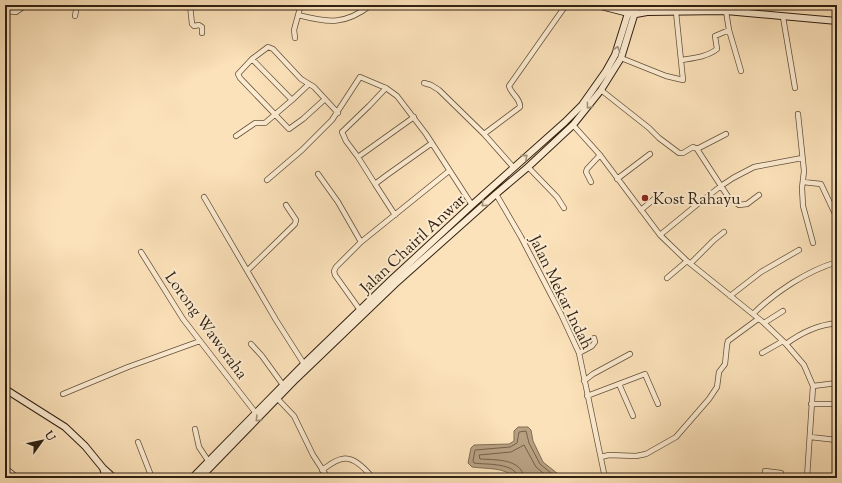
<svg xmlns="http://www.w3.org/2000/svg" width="842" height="483" font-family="'Sorts Mill Goudy',serif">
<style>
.water{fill:#b7a081;stroke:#816d55}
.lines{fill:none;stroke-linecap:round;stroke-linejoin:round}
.shore{stroke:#74604a;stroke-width:1}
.minor-casing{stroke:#63513c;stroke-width:6}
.secondary-casing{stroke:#302112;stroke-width:8}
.minor{stroke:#fdecd2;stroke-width:4.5}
.secondary{stroke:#fdecd2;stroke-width:6}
.oneway{stroke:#a1917c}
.poi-dot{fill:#8f2418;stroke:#fdecd2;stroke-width:1.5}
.labels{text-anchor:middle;stroke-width:4;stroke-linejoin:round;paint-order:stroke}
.poi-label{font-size:16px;fill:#302112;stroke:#fdecd2;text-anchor:start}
.street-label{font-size:16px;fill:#302112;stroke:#fdecd2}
</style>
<rect width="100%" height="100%" fill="#fce2ba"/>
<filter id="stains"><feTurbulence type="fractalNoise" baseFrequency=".005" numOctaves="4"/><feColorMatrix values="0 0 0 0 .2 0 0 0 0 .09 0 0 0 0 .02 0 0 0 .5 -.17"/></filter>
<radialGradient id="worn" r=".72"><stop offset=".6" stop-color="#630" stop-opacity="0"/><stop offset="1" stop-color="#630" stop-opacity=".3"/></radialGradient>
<!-- water -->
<path class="water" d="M518 427H528L531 430 533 441 543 462 563 478H516C504 467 487 469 472 467L468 463 471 448 474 445 509 444 514 441V431Z"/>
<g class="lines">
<!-- shore -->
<path class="shore" d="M518 478C516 462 486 465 474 463L473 461 475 450 510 447 517 443 519 432 526 431 529 443 540 464 557 478
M524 478C522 458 494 460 480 459L479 455 511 452 524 445 536 467 549 478"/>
<defs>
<path id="minor" d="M190 5 192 24 194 26 199 25 202 27V33
M5 11 16 12 26 5
M686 11V5
M298 15C329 23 345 25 371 5
M75 16 77 5
M783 17 795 88
M729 30 741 71
M295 38 294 30 300 8 297 5
M621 58 666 76 683 80 676 12
M681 60C693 58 707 57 717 49L715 36 729 30 726 11
M424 83 431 85 439 90 484 134
M386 88 369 106 342 132 346 141 358 157 414 117
M601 90 649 128 659 138 679 153H683L693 147 697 149 721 186 733 178 754 167 802 158
M325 99 303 119 289 129 240 78 238 74 252 59 268 47 273 49 301 79 314 87 338 113
M292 100 309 84
M798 114 804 171 802 188 803 206 813 243
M573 125 600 155 660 235 687 261 764 323 786 344 804 365 813 386 807 478
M236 136 255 123H265L292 100 252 59
M697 149 726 134
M358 157 375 184 387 175 432 143
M528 167 557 197 564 208
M514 168 484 134 520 107C521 99 511 94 509 86L566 5
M318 174 338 202 361 242
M617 179 650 154
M267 180 302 150 332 120 360 77 386 88 397 96 426 134 472 205
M591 182 586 172 587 169 600 155
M803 182 821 184 837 218
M375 184 395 215
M496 194 521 237 561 314 579 353 605 478
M204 197 276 320 304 364
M641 210 660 194
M660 235 699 203 721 186 729 198 739 205 747 204 759 195
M141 252 183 319 255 412
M691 263 714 240 724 232
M248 270 295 224 296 220 286 205
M667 278 687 261
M730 296 761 272 799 250
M360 310 335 275 334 271 336 267 361 242 449 171
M753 314C775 292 807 271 837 262
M764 323 783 311
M251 344 262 356 283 385
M786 344C802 332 817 325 837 323
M579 353 592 346 595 342 594 338
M762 353 783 341
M584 381 593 374 630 354
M619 384 633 416
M813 386 837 383
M63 394 128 367 200 341
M587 396 645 374 658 404
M276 397 294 416 313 455 328 478
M811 404H837
M195 429 199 447 209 462
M810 437 837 440
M138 442 152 478
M601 457 609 455 636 456 646 454 676 437 709 399 717 387 719 372 725 364 727 345 728 341 758 319
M5 468 18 478
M322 470C328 466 335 460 342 459 354 456 366 470 373 478
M5 476 10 472
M765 478V471L781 473"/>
<path id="secondary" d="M597 5 628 13 636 14 647 12 726 11 837 21
M619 5 632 8
M5 389 65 427 85 446 103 468 114 478
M103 468 106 478
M192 478 304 364 391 280 472 205 565 122 582 105 606 71 615 55 630 7
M200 478 296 379 395 284 496 194 528 167 573 125 601 90 621 58 636 9"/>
</defs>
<!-- minor casing -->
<use href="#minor" class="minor-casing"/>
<!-- secondary casing -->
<use href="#secondary" class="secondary-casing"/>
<!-- minor -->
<use href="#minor" class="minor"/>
<!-- secondary -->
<use href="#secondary" class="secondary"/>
</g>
<!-- one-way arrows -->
<defs><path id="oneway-chevron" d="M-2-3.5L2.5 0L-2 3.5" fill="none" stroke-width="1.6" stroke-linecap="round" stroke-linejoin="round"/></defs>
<g class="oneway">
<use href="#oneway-chevron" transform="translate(617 49) rotate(-71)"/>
<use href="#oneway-chevron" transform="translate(589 106) rotate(127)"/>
<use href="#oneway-chevron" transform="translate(525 157) rotate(-41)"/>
<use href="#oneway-chevron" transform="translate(484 204) rotate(138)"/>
<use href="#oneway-chevron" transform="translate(258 419) rotate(135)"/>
</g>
<!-- markers -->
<circle class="poi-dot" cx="645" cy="198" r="4"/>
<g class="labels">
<!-- poi labels -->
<g class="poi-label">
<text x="653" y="204">Kost Rahayu</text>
</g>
<!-- street labels -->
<g class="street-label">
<text transform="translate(412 243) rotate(-43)" y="6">Jalan Chairil Anwar</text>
<text transform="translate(562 292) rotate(64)" y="6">Jalan Mekar Indah</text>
<text transform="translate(207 325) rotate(54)" y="6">Lorong Waworaha</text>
</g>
</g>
<!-- margin -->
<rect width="842" height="483" fill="none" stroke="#fce2ba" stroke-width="20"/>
<rect x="6" y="6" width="830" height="471" fill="none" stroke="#302112" stroke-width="2"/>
<rect x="10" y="10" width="822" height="463" fill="none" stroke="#302112"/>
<!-- north arrow -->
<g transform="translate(42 441) rotate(57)" stroke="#fdecd2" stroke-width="3" paint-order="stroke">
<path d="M0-3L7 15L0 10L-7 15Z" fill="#302112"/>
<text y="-6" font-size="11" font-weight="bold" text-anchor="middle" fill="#302112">U</text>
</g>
<rect width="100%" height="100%" filter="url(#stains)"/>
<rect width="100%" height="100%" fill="url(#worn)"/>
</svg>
